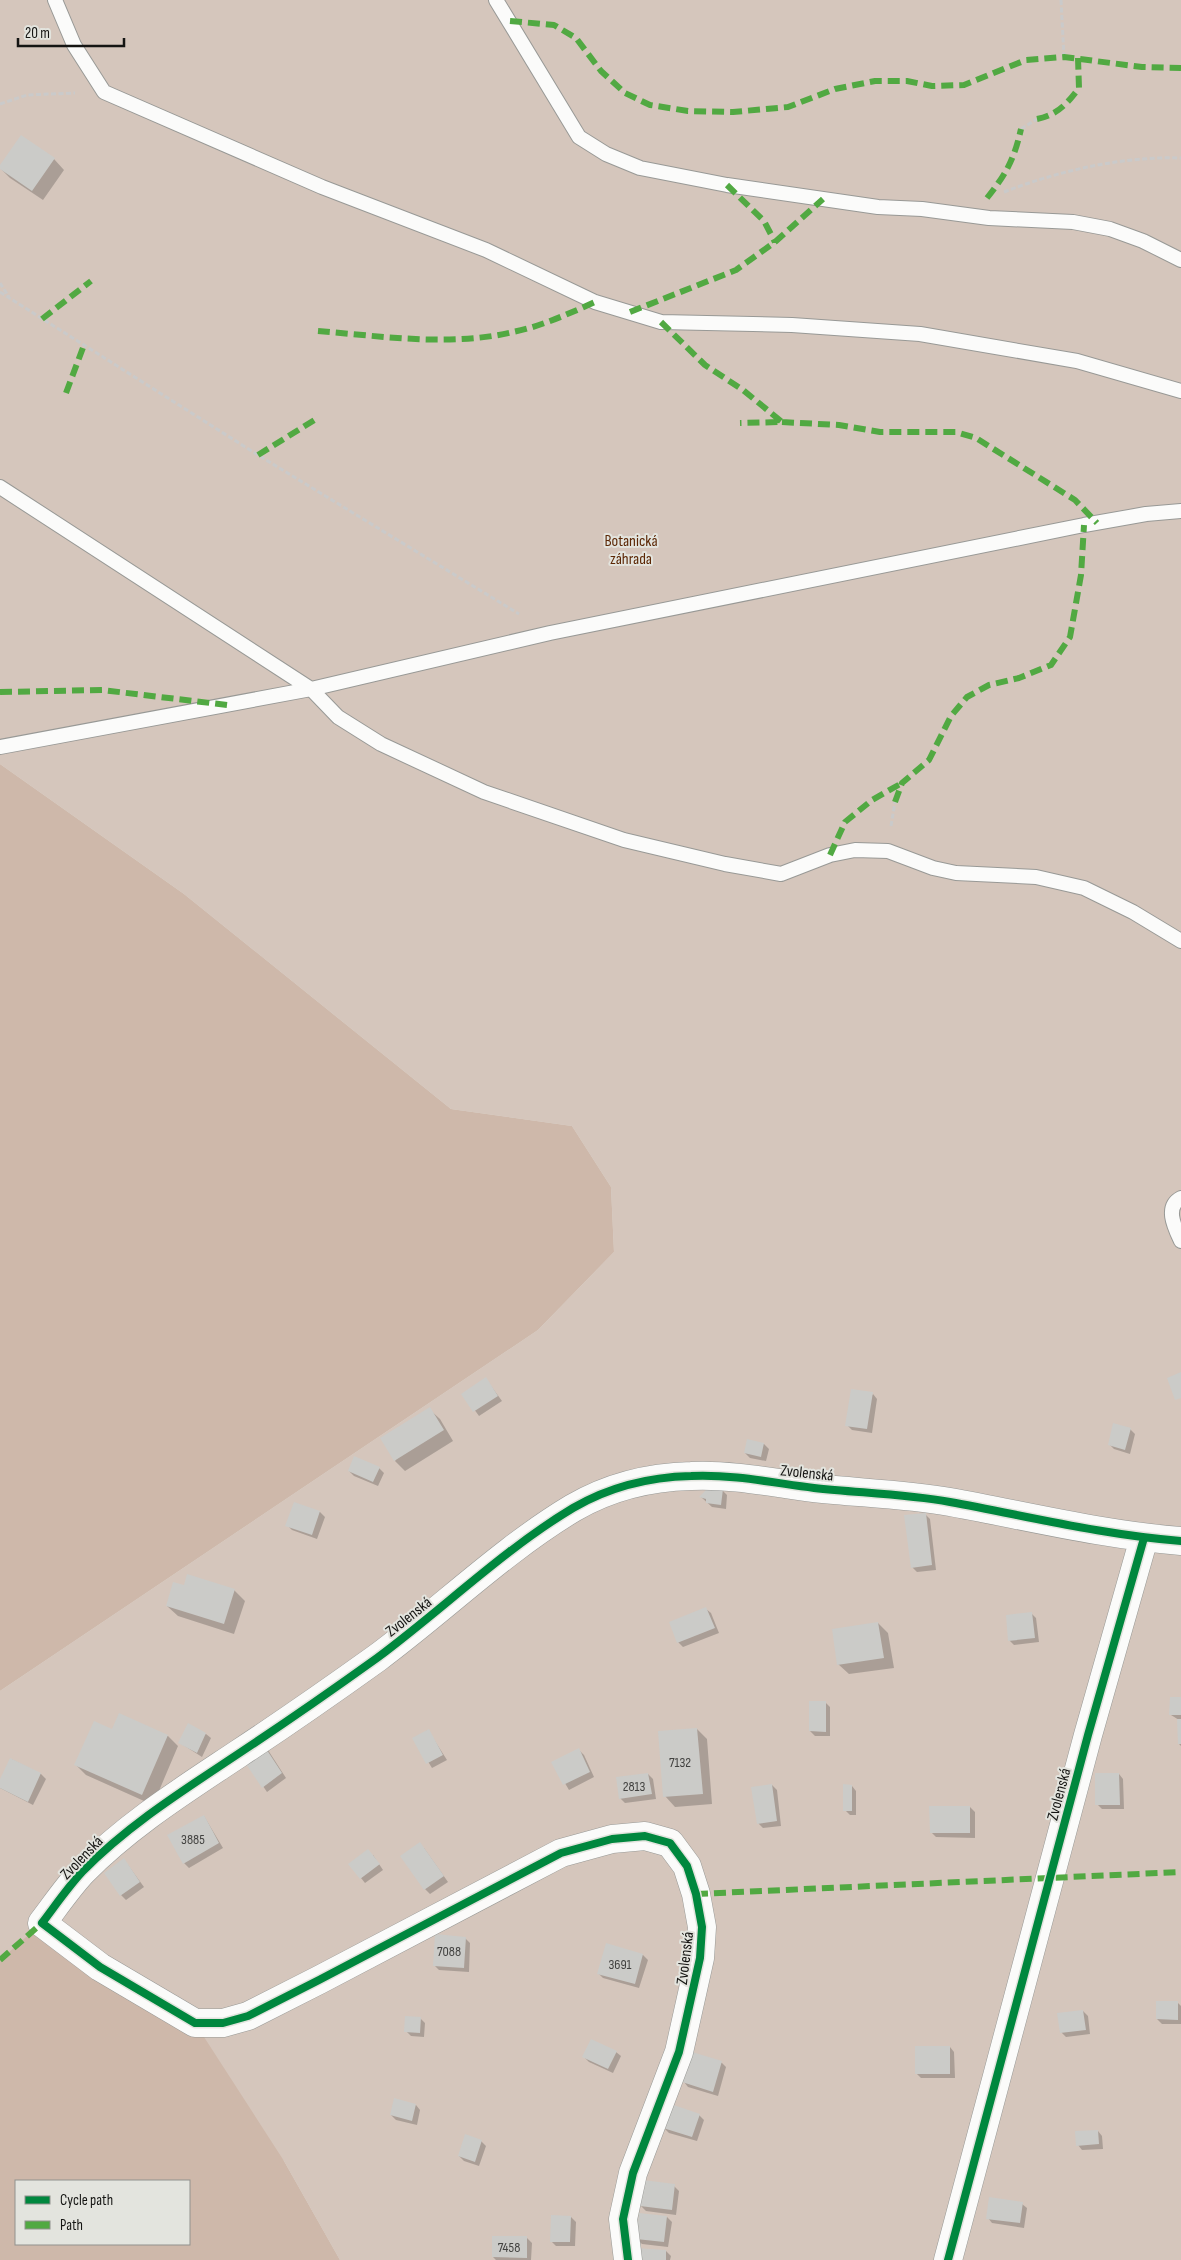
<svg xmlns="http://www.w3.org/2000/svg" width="1181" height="2260" font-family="'Sofia Sans Condensed',sans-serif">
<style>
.green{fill:#d5c6bc}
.forest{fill:#ceb8aa;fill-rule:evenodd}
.shadow{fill:#0003}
.building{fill:#cbcbc8}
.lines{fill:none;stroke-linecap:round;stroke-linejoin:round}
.lane-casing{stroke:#989996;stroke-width:16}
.street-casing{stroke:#989996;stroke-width:29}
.path{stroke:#cacaca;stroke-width:3;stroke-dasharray:5 2.5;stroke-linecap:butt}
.lane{stroke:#fbfbfa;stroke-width:14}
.street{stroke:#fbfbfa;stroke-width:28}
.quiet{stroke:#51a942;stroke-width:6;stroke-dasharray:12 6;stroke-linecap:butt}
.cycleway-casing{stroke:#e3e4de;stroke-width:11}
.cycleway{stroke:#00873e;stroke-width:8}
.labels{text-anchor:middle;stroke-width:4;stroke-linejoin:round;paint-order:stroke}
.number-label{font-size:14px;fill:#424240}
.park-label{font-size:16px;fill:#5c2705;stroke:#e3e4de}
.street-label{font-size:16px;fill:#151513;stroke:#e3e4de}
</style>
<rect width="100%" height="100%" fill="#e2e3df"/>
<!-- green -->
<path class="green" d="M0 0H1181V2260H340L284 2161 9 1954 0 1960V1691L538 1330 614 1252 611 1187 572 1126 451 1109 184 894 0 764Z"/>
<!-- forest -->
<path class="forest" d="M0 764 184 894 451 1109 572 1126 611 1187 614 1252 538 1330 0 1691Z
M42 1923 195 2023 284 2161 340 2260H0V1960ZM16 2181H189V2244H16Z"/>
<!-- shadow -->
<path class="shadow" d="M21 137 54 159 64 170 43 200 10 178 0 168Z
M486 1379 502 1401 479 1416 463 1394Z
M873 1394 877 1399 872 1433 852 1430 847 1425Z
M429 1409 440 1419 453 1441 405 1471 395 1461Z
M1130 1429 1135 1434 1130 1454 1114 1449 1109 1444Z
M748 1441 764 1444 769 1449 766 1461 750 1458 745 1453Z
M379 1468 384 1473 378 1486 354 1476 349 1471Z
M722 1490 727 1495 726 1509 712 1507 701 1497Z
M295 1503 320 1512 325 1517 317 1539 292 1530 287 1525Z
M925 1514 930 1519 936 1570 917 1572 912 1567Z
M185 1587 234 1590 245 1601 234 1634 178 1616 167 1606Z
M706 1609 711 1613 719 1633 683 1647 678 1642Z
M1031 1613 1036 1618 1039 1642 1014 1645 1009 1640Z
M878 1623 888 1633 894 1668 849 1674 838 1664Z
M1181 1698V1746L1179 1744V1720L1171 1715Z
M825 1702 830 1707V1736H815L810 1731Z
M697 1729 707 1739 712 1804 675 1807 665 1796Z
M428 1730 447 1760 432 1768 414 1739Z
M112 1731 168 1736 178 1746 153 1805 86 1775 76 1765Z
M206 1734 211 1738 202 1757 180 1743Z
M268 1750 286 1778 267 1792 244 1758Z
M579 1750 584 1755 594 1777 569 1790 553 1763Z
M11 1759 41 1774 46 1779 33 1805 0 1788V1782Z
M648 1774 653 1779 656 1799 625 1803 620 1798Z
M1119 1774 1123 1779 1124 1809H1102L1097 1804Z
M772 1785 777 1790 781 1826 763 1828 758 1823Z
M852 1786 856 1791V1815H850L845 1810Z
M970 1807 975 1812V1838L936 1837 931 1832Z
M204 1816 223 1848 189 1868 184 1863Z
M424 1848 448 1882 430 1894 425 1889Z
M373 1855 383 1870 365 1883 361 1878Z
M128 1865 144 1887 126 1900 121 1895Z
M465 1938 470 1943 469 1972 439 1970 434 1965Z
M607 1945 643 1955 648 1960 639 1988 603 1978 598 1973Z
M1177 2002 1181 2006V2024H1162L1157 2019Z
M1083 2011 1088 2016 1090 2034 1066 2037 1061 2032Z
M420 2018 425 2023 424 2037 411 2036 406 2031Z
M950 2047 954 2052 955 2078H921L916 2073Z
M616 2052 621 2056 613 2073 589 2062 584 2057Z
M693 2053 722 2063 726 2067 718 2096 688 2087 684 2082Z
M416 2105 420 2110 417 2125 396 2120 391 2115Z
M699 2115 704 2120 697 2141 669 2133 664 2128Z
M1098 2131 1102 2136 1103 2149 1082 2150 1078 2145Z
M481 2141 486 2146 479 2166 464 2161 459 2156Z
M674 2186 679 2191 676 2215 646 2211 641 2206Z
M1022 2204 1027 2208 1024 2228 992 2223 988 2218Z
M571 2217 576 2222 575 2246H556L551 2241Z
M667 2217 672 2222 668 2247 642 2244 637 2239Z
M527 2238 532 2243 531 2260H496L493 2257Z
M666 2251 671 2256 670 2260H636Z"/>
<!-- building -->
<path class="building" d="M21 135 55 158 32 191 0 169V165Z
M1181 1372V1398L1175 1400 1167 1378Z
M486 1377 498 1396 473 1412 461 1394Z
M851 1389 873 1392 867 1429 845 1426Z
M430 1407 444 1430 394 1461 380 1438Z
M1113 1423 1131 1428 1125 1450 1108 1445Z
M747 1439 764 1443 761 1457 744 1453Z
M354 1456 380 1467 373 1482 348 1471Z
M708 1488 723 1489 721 1505 706 1503V1499L699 1497Z
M294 1502 320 1511 312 1535 285 1526Z
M926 1513 932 1565 911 1568 904 1515Z
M187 1574 235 1589 224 1624 166 1606 173 1582 184 1585Z
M706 1607 715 1628 677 1643 669 1622Z
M1032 1612 1035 1638 1008 1641 1006 1615Z
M878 1622 884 1658 837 1665 832 1629Z
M1170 1697H1181V1715H1169Z
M809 1701H826V1732L809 1731Z
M119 1713 168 1735 142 1795 74 1765 94 1721 112 1729Z
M1177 1719H1181V1744H1178Z
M188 1723 206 1733 197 1753 178 1743Z
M697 1728 703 1794 663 1797 658 1731Z
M429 1729 443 1755 426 1764 412 1738Z
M263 1744 282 1773 262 1788 242 1758Z
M579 1748 590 1772 563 1785 551 1762Z
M10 1758 41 1773 28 1802 0 1788V1779Z
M648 1773 652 1794 619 1799 616 1777Z
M1095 1773H1119L1120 1805H1095Z
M772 1784 777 1821 757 1824 751 1787Z
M843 1784 852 1785V1811H843Z
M929 1806H970V1833H930Z
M204 1815 219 1843 183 1864 167 1835Z
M420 1842 444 1876 424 1890 400 1856Z
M368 1849 380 1864 360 1879 348 1864Z
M124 1858 140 1882 120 1896 104 1873Z
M435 1934 466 1937 464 1968 433 1966Z
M606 1943 643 1954 635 1984 597 1974Z
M1156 2001H1178V2020L1156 2019Z
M1083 2010 1086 2030 1060 2033 1057 2013Z
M405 2016 421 2017 420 2033 404 2032Z
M591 2039 617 2051 608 2069 582 2057Z
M915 2046H950V2074H915Z
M692 2052 722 2061 713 2092 682 2082Z
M394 2098 416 2104 412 2121 390 2115Z
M671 2104 700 2114 692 2137 663 2128Z
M1098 2130 1099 2144 1076 2146 1075 2131Z
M465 2134 482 2140 475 2162 458 2156Z
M643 2180 675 2184 672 2210 640 2206Z
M989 2197 1023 2202 1020 2223 986 2219Z
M639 2213 667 2216 664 2242 636 2239Z
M551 2215 571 2216 570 2242H550Z
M492 2236H527V2258L492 2257Z
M636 2248 666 2250V2260H635Z"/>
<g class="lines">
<defs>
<path id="lane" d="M55 0 74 45 104 92 322 187 486 250 595 302 661 322 792 325 920 334 1077 361 1181 391
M496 0 579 137 606 154 640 168 727 185 878 207 922 209 989 218 1073 222 1110 229 1143 241 1181 260
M0 487 311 689 0 747
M1181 511 1146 514 1084 525 550 633 311 689 338 717 381 744 484 792 624 840 725 864 781 874 830 855 855 850 888 851 933 868 956 873 1036 877 1084 888 1133 912 1181 941
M1181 1198C1164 1207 1175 1228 1181 1241"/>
<path id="street" d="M628 2260 623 2219 633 2173 679 2052 700 1958 702 1927 696 1894 687 1866 670 1843 645 1836 612 1839 561 1853 319 1980 248 2016 223 2023H195L100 1967 42 1923C55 1906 68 1887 82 1872 128 1825 184 1790 238 1754 285 1723 331 1691 377 1658 443 1609 503 1550 573 1508 609 1487 650 1477 691 1476 732 1474 774 1483 814 1488 860 1493 905 1494 950 1502 1027 1516 1103 1535 1181 1541
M948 2260 1088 1735 1144 1538"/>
</defs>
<!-- lane casing -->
<use href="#lane" class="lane-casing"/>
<!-- street casing -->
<use href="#street" class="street-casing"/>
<!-- path -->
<path class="path" d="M1061 0 1064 57
M0 104 27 95 75 93
M1021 129 1037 119
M1004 192C1058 171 1123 156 1181 158
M0 283 9 297
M0 292 258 455 519 614
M891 826 895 802"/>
<!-- lane -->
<use href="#lane" class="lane"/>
<!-- street -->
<use href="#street" class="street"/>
<!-- quiet -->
<path class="quiet" d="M510 21 554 25 576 38 601 71 625 93 650 105 688 111 733 112 788 107 835 89 875 81H907L932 86 964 85 1026 60 1064 57 1142 67 1181 68
M1037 119C1057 115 1067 104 1079 88L1078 58
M727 185 764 221 775 242
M987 198C1006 174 1014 160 1021 129
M630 312 736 270 775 242 823 199
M42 319 91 281
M661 322 705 365 743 390 782 422 740 423
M318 331C381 336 450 347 513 332 542 326 568 314 595 302
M66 393 84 345
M782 422 839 425 880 432H956L976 438 1075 500 1097 523
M258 455 316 419
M0 692 102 690 227 705
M895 802 902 783 929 760 951 716 967 697 989 685 1019 678 1051 665 1070 637 1081 575 1084 525
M830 855 845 822 872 800 902 783
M696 1894 1181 1872
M0 1960 42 1923"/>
<defs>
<path id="cycleway" d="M628 2260 623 2219 633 2173 679 2052 700 1958 702 1927 696 1894 687 1866 670 1843 645 1836 612 1839 561 1853 319 1980 248 2016 223 2023H195L100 1967 42 1923C55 1906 68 1887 82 1872 128 1825 184 1790 238 1754 285 1723 331 1691 377 1658 443 1609 503 1550 573 1508 609 1487 650 1477 691 1476 732 1474 774 1483 814 1488 860 1493 905 1494 950 1502 1027 1516 1103 1535 1181 1541
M948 2260 1088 1735 1144 1538"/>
</defs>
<!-- cycleway casing -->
<use href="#cycleway" class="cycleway-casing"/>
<!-- cycleway -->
<use href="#cycleway" class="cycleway"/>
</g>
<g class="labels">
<!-- number labels -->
<g class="number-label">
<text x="680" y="1767">7132</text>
<text x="634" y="1791">2813</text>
<text x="193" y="1844">3885</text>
<text x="449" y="1956">7088</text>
<text x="620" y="1969">3691</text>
<text x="509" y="2252">7458</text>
</g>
<!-- park labels -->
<g class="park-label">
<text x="631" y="546">Botanická<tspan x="631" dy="18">záhrada</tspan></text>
</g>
<!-- street labels -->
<g class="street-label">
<text transform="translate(807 1472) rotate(6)" y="6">Zvolenská</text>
<text transform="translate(408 1616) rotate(-38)" y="6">Zvolenská</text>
<text transform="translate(1058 1794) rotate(-75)" y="6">Zvolenská</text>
<text transform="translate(81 1857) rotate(-46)" y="6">Zvolenská</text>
<text transform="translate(684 1958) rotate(-83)" y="6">Zvolenská</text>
</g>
</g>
<!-- legend -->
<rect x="15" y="2180" width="175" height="65" fill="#e3e4de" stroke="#91918d"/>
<rect x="25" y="2196" width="25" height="8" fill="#00873e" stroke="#91918d"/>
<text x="60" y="2205" font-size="15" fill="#151513">Cycle path</text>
<rect x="25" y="2221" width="25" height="8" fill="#51a942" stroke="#91918d"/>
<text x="60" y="2230" font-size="15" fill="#151513">Path</text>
<!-- scale -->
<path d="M18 38v8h106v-8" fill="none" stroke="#151513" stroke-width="2.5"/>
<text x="25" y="38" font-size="15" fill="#151513" stroke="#e3e4de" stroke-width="4" paint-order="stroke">20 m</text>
</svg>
